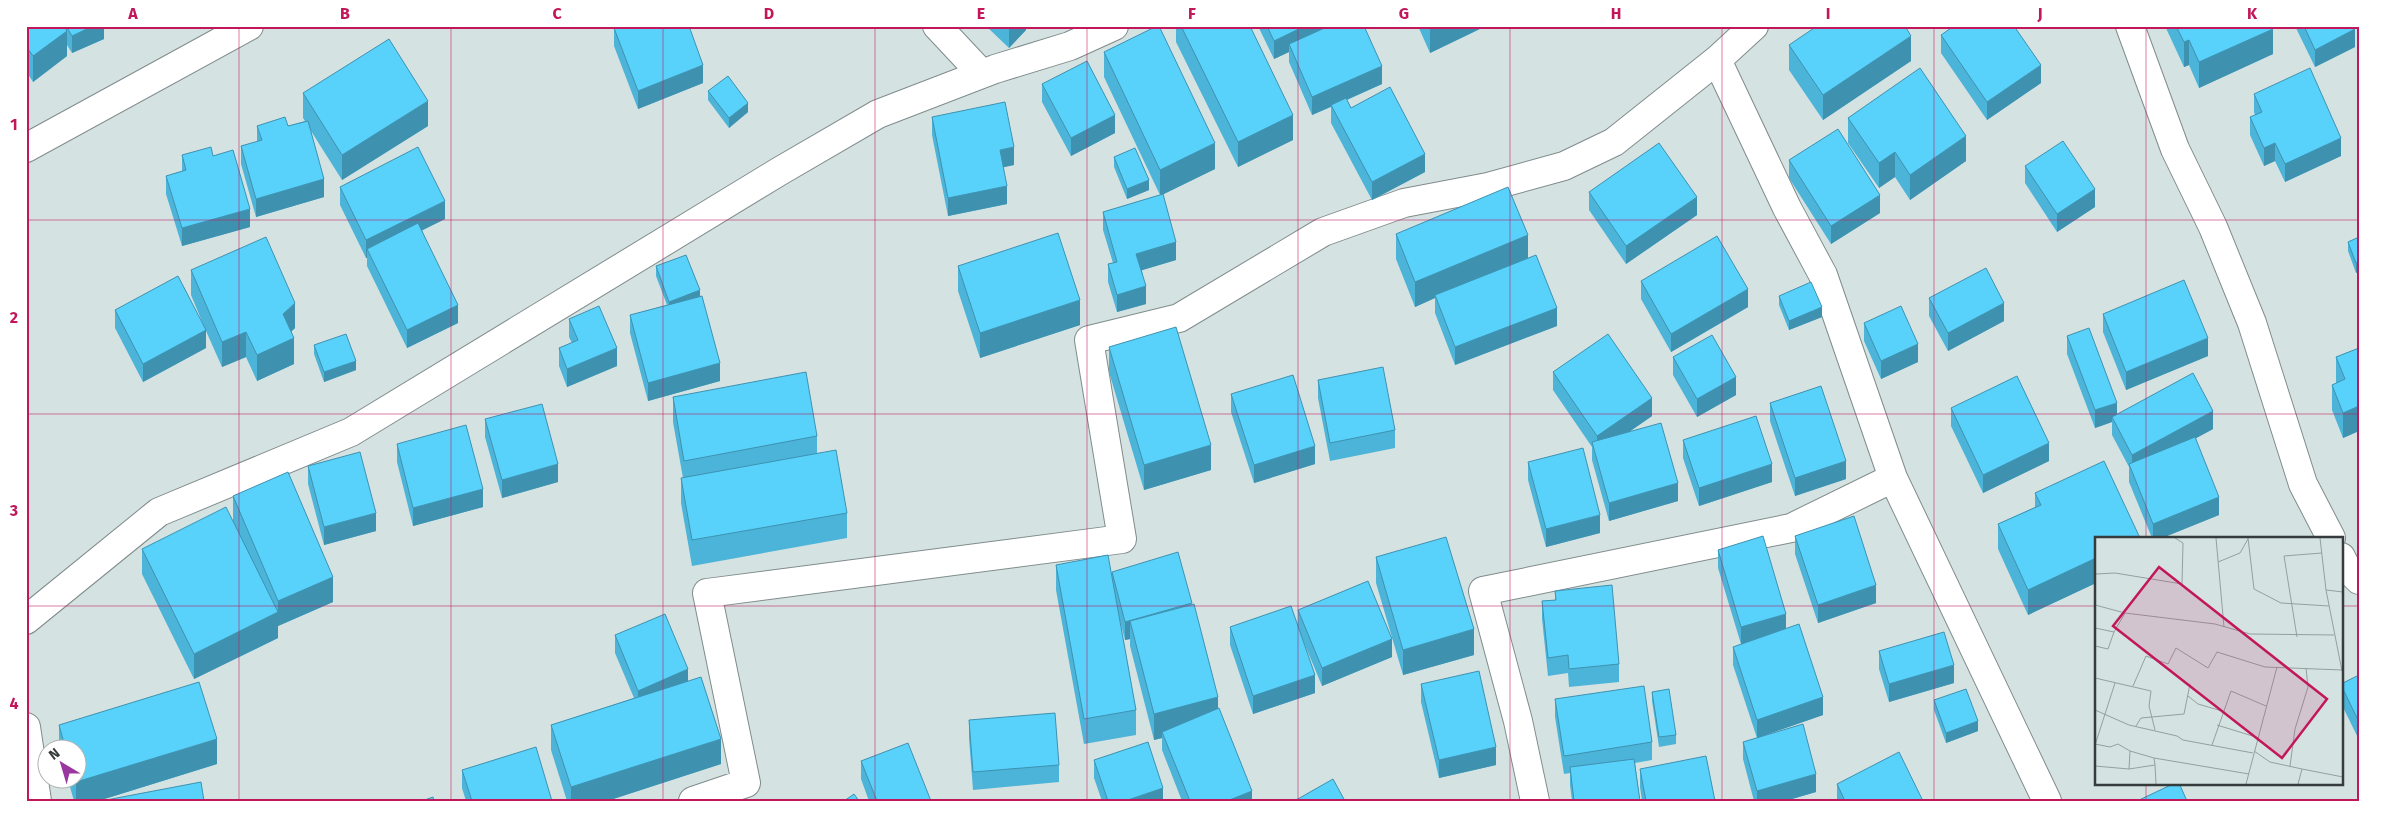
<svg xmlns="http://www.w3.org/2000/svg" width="2385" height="827" font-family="'Fira Sans',sans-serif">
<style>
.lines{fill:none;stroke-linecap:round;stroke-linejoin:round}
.minor-casing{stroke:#808c8c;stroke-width:30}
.minor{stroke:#fff;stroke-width:28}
.wall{fill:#4cb4d8}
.shaded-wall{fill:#3e92b0}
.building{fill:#58d1fb;stroke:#3e92b0}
.grid{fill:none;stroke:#c2185b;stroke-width:1;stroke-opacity:0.55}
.inset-road{fill:none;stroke:#959f9f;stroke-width:1}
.view{fill:#c2185b;fill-opacity:0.15;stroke:#c2185b;stroke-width:2.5}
.inset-edge{fill:none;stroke:#363b3b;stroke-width:2.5}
.neatline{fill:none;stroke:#c2185b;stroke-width:2}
.grid-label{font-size:16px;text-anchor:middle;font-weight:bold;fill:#c2185b}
</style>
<rect width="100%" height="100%" fill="#d5e2e2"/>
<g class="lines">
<defs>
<path id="minor" d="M937 26 982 74
M2130 26 2175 149 2213 227 2252 323 2303 484 2331 538
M1717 60 1787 208 1823 275 1893 478 2047 801
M26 148 249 26
M2341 557 2346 567 2359 580
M26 620 159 512 351 432 780 171 878 114 995 69 1070 46 1114 26
M26 727 37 801
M693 801 746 783 707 593 1122 539 1089 340 1179 318 1323 232 1404 203 1488 187 1564 166 1614 142 1717 60 1754 26
M1535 801 1518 721 1483 591 1791 528 1893 478"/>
</defs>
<!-- minor casing -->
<use href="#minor" class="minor-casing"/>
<!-- minor -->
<use href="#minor" class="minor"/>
</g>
<!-- wall -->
<path class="wall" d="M26 26H104V39L72 53 67 45V56L33 82 26 71Z
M986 26H1026V30L1009 48Z
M1176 26H1250L1293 140 1238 167 1176 42Z
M1258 26H1364L1382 84 1347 100 1351 108 1425 172 1372 200 1331 123V107L1312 115 1289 62V52L1274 59Z
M1418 26H1486L1430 53Z
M2165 26H2271L2273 54 2199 88 2189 65 2184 67Z
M2295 26H2354L2355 47 2315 67Z
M614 28 703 83 638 109 614 46Z
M1941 35 2041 83 1987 120 1941 53Z
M1789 45 1911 61 1823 120 1789 70Z
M1104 52 1215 169 1163 194 1176 260 1142 270 1146 304 1117 312 1108 282V264L1113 263 1103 230V212L1160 195 1104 77Z
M1042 84 1115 133 1071 156 1042 102Z
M708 91 748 112 729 128 708 100Z
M303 93 428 126 342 180 311 131 324 197 256 217 241 164V146L257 142V126H288L305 121 303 118Z
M2254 94 2341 156 2285 182 2275 161 2264 166 2250 135V117L2255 115 2254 112Z
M932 117 1014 165 1003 167 1007 204 948 216 932 135Z
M1848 118 1966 161 1910 200 1895 177 1879 188 1848 143Z
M182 155 213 156 250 227 182 246 166 194V176L182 171Z
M1114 157 1149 190 1127 199 1114 167Z
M1789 160 1880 213 1831 244 1789 178Z
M2025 166 2095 207 2057 232 2025 183Z
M340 187 445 219 422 230 458 323 407 348 367 266V258H366L340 205Z
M1589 192 1697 215 1626 264 1589 210Z
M1396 234 1528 259 1557 326 1455 365 1435 313V298L1415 307 1396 259Z
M2359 237V271L2356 273 2348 251V242Z
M656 266 700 296 720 381 648 401 630 333V315L667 305 656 276Z
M958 266 1080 325 980 358 958 291Z
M191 270 295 328 291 332 294 364 257 381 246 357 222 367 206 331V348L143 382 115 328V310L203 324 191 295Z
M1641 281 1748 307 1671 352 1641 299Z
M1779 296 1822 317 1789 330 1779 305Z
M1929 298 2004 321 1948 351 1929 316Z
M2103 314 2208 356 2126 390 2103 332Z
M569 319 617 366 567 387 559 366V348L572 343 569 337Z
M1864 323 1918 362 1881 379 1864 341Z
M2067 336 2117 415 2213 429 2196 438 2219 515 2162 538H2152L2129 482V467L2112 435V422L2095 428 2067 354Z
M314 345 356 370 324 382 314 354Z
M1109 347 1211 470 1144 490 1109 372Z
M2359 348V431L2343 438 2332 410V385L2336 383V357Z
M1673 357 1736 395 1697 417 1673 375Z
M1553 372 1652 416 1629 432 1678 501 1609 521 1592 460V447L1553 390Z
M1318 380 1395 430V448L1330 461 1318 398Z
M1231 394 1315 464 1254 483 1231 412Z
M673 397 817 436V454L847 513V538L692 566 681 503V478H683L673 422Z
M1770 403 1846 479 1795 496 1770 421Z
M1951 408 2049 461 1983 493 1951 426Z
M485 419 558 482 502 498 485 437Z
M1683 440 1772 482 1699 506 1683 458Z
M397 444 483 507 413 526 397 462Z
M1528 462 1600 533 1546 547 1528 480Z
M308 466 376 531 324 545 308 484Z
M2035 493 2096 538V583L2028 615 1998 549V524L2035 507Z
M233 496 333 602 278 626V625V638L194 679 142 574V549L233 521Z
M1795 536 1876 603 1818 623 1795 554Z
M1718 550 1786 629 1823 715 1762 736 1816 792 1785 801H1754L1743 759V742L1757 738 1733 665V647L1741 644 1718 568Z
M1376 557 1474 655 1403 675 1376 583Z
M1056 565 1112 576V572L1192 604 1218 708 1252 801H1182L1162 750V738L1154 740 1130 646V639L1125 640 1119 617 1136 710V735L1084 744 1056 590Z
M1555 591 1619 664V682L1569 687 1568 673 1548 676 1542 619V601L1555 600Z
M1298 610 1392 657 1322 686 1302 638 1315 693 1253 714 1230 645V627L1298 626Z
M615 635 688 681 721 764 607 801H567L551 750V725L634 698 615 653Z
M1879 651 1954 683 1889 702 1879 669Z
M2359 675V740L2341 703V684Z
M1421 684 1496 765 1439 778 1421 702Z
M1652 692 1676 735V744L1659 747 1652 701Z
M1555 699 1652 742V760L1635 763 1640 801H1572L1570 785V773L1564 774 1555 717Z
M1934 700 1978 731 1946 743 1934 710Z
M969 720 1059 765V782L973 790 969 738Z
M59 725 217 764 98 801H74L68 780H78V750H59Z
M1094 760 1163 801H1102L1094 778Z
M861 761 931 801H869L861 779Z
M1640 769 1715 801H1642L1640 787Z
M462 770 552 801H466L462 788Z
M1837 784 1923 801H1837Z"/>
<!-- shaded-wall -->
<path class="shaded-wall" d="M93 26H104V39L72 53V36Z
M1009 26H1026V30L1009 48Z
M1305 26H1341L1289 44V52L1274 59V41Z
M1432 26H1486L1430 53V27Z
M2273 29V54L2199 88V62Z
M2355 29V47L2315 67V50Z
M67 31V56L33 82V56Z
M1911 36V61L1823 120V95Z
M2189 40V65L2184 67V42Z
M703 65V83L638 109V91Z
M2041 65V83L1987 120V102Z
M1382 66V84L1312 115V97Z
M428 101V126L342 180V155Z
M748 103V112L729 128V118Z
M1115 115V133L1071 156V138Z
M1293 115V140L1238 167V142Z
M1966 136V161L1910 200V175Z
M2341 138V156L2285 182V164Z
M1215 143V169L1160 196V170Z
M2275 143V161L2264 166V148Z
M1014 147V165L1000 168V150Z
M1895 152V177L1879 188V163Z
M1425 154V172L1372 200V182Z
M324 179V197L256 217V199Z
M1149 180V190L1127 199V189Z
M1007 186V204L948 216V198Z
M2095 189V207L2057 232V214Z
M1880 195V213L1831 244V226Z
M1697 197V215L1626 264V246Z
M445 201V219L371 256 367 249V258H366V240Z
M250 209V227L182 246V228Z
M1528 235V260L1435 295V298L1415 307V282Z
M1176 242V260L1136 272V254Z
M2359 262V271L2356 273V263Z
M1146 286V304L1117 312V295Z
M1748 289V307L1671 352V334Z
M700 290V300L669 312V302Z
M1080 300V325L980 358V333Z
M295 303V328L283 339V314Z
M2004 303V321L1948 351V333Z
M458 305V323L407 348V330Z
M1822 307V317L1789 330V321Z
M1557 308V326L1455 365V347Z
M206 330V348L143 382V364Z
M246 332V357L222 367V342Z
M294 338V364L257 381V355Z
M2208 338V356L2126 390V372Z
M1918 344V362L1881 379V361Z
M617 348V366L567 387V369Z
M356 361V370L324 382V372Z
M720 363V381L648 401V383Z
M1736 377V395L1697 417V399Z
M1652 398V416L1597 454V436Z
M2117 403V421L2112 417V422L2095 428V410Z
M2359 406V431L2343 438V413Z
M2213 411V429L2132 473V455Z
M2049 443V461L1983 493V475Z
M1211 445V470L1144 490V465Z
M1315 446V464L1254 483V465Z
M1846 461V479L1795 496V478Z
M558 464V482L502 498V480Z
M1772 464V482L1699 506V488Z
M1678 483V501L1609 521V503Z
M483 489V507L413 526V508Z
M2219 497V515L2162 538H2153V524Z
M376 513V531L324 545V527Z
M1600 515V533L1546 547V529Z
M2096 558V583L2028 615V590Z
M333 577V602L278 626V601Z
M1876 585V603L1818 623V605Z
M278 612V638L194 679V654Z
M1786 614V632L1741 645V627Z
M1130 621V639L1125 640V622Z
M1474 629V655L1403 675V650Z
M1392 639V657L1322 686V668Z
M1954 665V683L1889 702V684Z
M688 669V687L638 709V691Z
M1315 675V693L1253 714V696Z
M1218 697V723L1162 732V738L1154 740V714Z
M1823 697V715L1757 738V720Z
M1978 721V731L1946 743V733Z
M217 739V764L98 801H76V782Z
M721 739V764L607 801H571V787Z
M1496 747V765L1439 778V760Z
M1816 774V792L1785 801H1757V791Z
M1163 788V801H1125Z
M1252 791V801H1227Z"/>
<!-- building -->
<path class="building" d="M26 26H64L67 31 33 56 26 46Z
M66 26H93L72 36Z
M618 26H689L703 65 638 91 614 28Z
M1157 26H1159L1215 143 1160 170 1104 52Z
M1181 26H1250L1293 115 1238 142Z
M1267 26H1305L1274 41Z
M1329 26H1364L1382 66 1312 97 1289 44Z
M1817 26H1905L1911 36 1823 95 1789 45Z
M1954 26H2014L2041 65 1987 102 1941 35Z
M2176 26H2271L2273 29 2199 62 2189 40 2184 42Z
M2304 26H2354L2355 29 2315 50Z
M389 39 428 101 342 155 303 93Z
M1087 61 1115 115 1071 138 1042 84Z
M1920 68 1966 136 1910 175 1895 152 1879 163 1848 118Z
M2310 68 2341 138 2285 164 2275 143 2264 148 2250 117 2262 112 2254 94Z
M728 76 748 103 729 118 708 91Z
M1390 87 1425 154 1372 182 1331 105 1346 98 1351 108Z
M1005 102 1014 147 1000 150 1007 186 948 198 932 117Z
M285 117 288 126 308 121 324 179 256 199 241 146 262 140 257 126Z
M1838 129 1880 195 1831 226 1789 160Z
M2063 141 2095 189 2057 214 2025 166Z
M1659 143 1697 197 1626 246 1589 192Z
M211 147 213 156 233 150 250 209 182 228 166 176 186 170 182 155Z
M418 147 445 201 366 240 340 187Z
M1135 148 1149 180 1127 189 1114 157Z
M1508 187 1528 235 1415 282 1396 234Z
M1163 194 1176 242 1136 254 1146 286 1117 295 1108 264 1117 262 1103 212Z
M418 223 458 305 407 330 367 249Z
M1058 233 1080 300 980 333 958 266Z
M1717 236 1748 289 1671 334 1641 281Z
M266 237 295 303 283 314 294 338 257 355 246 332 222 342 191 270Z
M2359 237V262L2356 263 2348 242Z
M686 255 700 290 669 302 656 266Z
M1536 255 1557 308 1455 347 1435 295Z
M1986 268 2004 303 1948 333 1929 298Z
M178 276 206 330 143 364 115 310Z
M2184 280 2208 338 2126 372 2103 314Z
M1811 282 1822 307 1789 321 1779 296Z
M702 296 720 363 648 383 630 315Z
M599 306 617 348 567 369 559 348 578 340 569 319Z
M1901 306 1918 344 1881 361 1864 323Z
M1176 327 1211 445 1144 465 1109 347Z
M2089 328 2117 403 2095 410 2067 336Z
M346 334 356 361 324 372 314 345Z
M1608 334 1652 398 1597 436 1553 372Z
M1712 335 1736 377 1697 399 1673 357Z
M2359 348V406L2343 413 2332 385 2345 379 2336 357Z
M1383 367 1395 430 1330 443 1318 380Z
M806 372 817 436 684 461 673 397Z
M2193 373 2213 411 2132 455 2112 417Z
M1293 375 1315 446 1254 465 1231 394Z
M2017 376 2049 443 1983 475 1951 408Z
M1821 386 1846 461 1795 478 1770 403Z
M542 404 558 464 502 480 485 419Z
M1756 416 1772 464 1699 488 1683 440Z
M1661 423 1678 483 1609 503 1592 442Z
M466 425 483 489 413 508 397 444Z
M2195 437 2219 497 2153 524 2129 464Z
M1583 448 1600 515 1546 529 1528 462Z
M836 450 847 513 692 540 681 478Z
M360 452 376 513 324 527 308 466Z
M2104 461 2140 538H2096V558L2028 590 1998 524 2041 505 2035 493Z
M288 472 333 577 278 601 233 496Z
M226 507 278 612 194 654 142 549Z
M1854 516 1876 585 1818 605 1795 536Z
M1763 536 1786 614 1741 627 1718 550Z
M1446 537 1474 629 1403 650 1376 557Z
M1178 552 1192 603 1125 622 1112 572Z
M1108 555 1136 710 1084 719 1056 565Z
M1368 581 1392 639 1322 668 1298 610Z
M1612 585 1619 664 1569 669 1568 655 1548 658 1542 601 1556 600 1555 591Z
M1194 604 1218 697 1154 714 1130 621Z
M1291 606 1315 675 1253 696 1230 627Z
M665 614 688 669 638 691 615 635Z
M1799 624 1823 697 1757 720 1733 647Z
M1944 632 1954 665 1889 684 1879 651Z
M1479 671 1496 747 1439 760 1421 684Z
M2359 675V722L2341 685V684Z
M701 677 721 739 571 787 551 725Z
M199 682 217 739 76 782 75 780H78V750H66L59 725Z
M1644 686 1652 742 1564 756 1555 699Z
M1669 689 1676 735 1659 737 1652 692Z
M1966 689 1978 721 1946 733 1934 700Z
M1219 708 1252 791 1227 801H1190L1162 732Z
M1055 713 1059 765 973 772 969 720Z
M1803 724 1816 774 1757 791 1743 742Z
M1148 742 1163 788 1125 801H1108L1094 760Z
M908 743 931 801H877L861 761Z
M536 747 552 801H472L462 770Z
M1899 752 1923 801H1845L1837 784Z
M1706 756 1715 801H1646L1640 769Z
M1634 759 1640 801H1574L1570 767Z
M1333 779 1345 801H1297L1296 800Z
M201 782 204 801H101Z
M2175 783H2179L2187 801H2137Z
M854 794 859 801H844Z
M433 797 434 801H422Z"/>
<!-- grid -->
<path class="grid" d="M239 26V801M451 26V801M663 26V801M875 26V801M1087 26V801M1298 26V801M1510 26V801M1722 26V801M1934 26V801M2146 26V538M26 220H2359M26 414H2359M26 606H2096M2341 606H2359M2146 783V801"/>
<!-- overview -->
<g transform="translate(2095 537)">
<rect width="248" height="248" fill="#d5e2e2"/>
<path class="inset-road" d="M121 1 129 90M153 1 159 52 186 66 234 69M225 1 231 53 247 134M0 22V49M123 25 145 16 153 2M1 37 20 36 87 47 88 6 80 1M231 53 248 55M0 68 30 76 120 87 155 97 239 98M0 91 19 95 13 112 0 109M19 95 30 76M202 100 189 19 227 16M0 141 56 154 54 169 60 193M38 149 51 119 73 127 81 111 113 131 122 115 170 130 247 133M93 159 103 167 127 174M0 173 34 188 82 199 88 203 158 216M122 188 164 201M41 189 46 181 89 177 95 147M0 207 15 210 23 207 35 214M0 208 20 146M117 208 136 154 171 169M159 214 175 225 207 232M60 228 61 247M0 229 34 232 60 228 59 221M195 229 200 192 213 150 211 131M34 232 35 214 59 221 154 237M151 247 182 130M203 247 207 232 248 240"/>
<path class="view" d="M64 30 232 162 187 221 18 89Z"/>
<rect width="248" height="248" class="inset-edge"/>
</g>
<!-- border -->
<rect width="2385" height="827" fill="none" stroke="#ffffff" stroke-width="55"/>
<!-- north arrow -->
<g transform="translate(62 764) rotate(322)"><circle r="24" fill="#ffffff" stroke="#afb1b1"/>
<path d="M0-4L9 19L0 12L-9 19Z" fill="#9a389f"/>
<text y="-8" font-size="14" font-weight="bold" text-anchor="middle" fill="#363b3b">N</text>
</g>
<rect x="28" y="28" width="2330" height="772" class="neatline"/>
<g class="grid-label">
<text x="133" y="19">A</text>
<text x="345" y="19">B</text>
<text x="557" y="19">C</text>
<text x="769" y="19">D</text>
<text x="981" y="19">E</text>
<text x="1192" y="19">F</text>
<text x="1404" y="19">G</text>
<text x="1616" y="19">H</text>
<text x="1828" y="19">I</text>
<text x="2040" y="19">J</text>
<text x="2252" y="19">K</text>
<text x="14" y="130">1</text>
<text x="14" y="323">2</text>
<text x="14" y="516">3</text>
<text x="14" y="709">4</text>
</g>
</svg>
